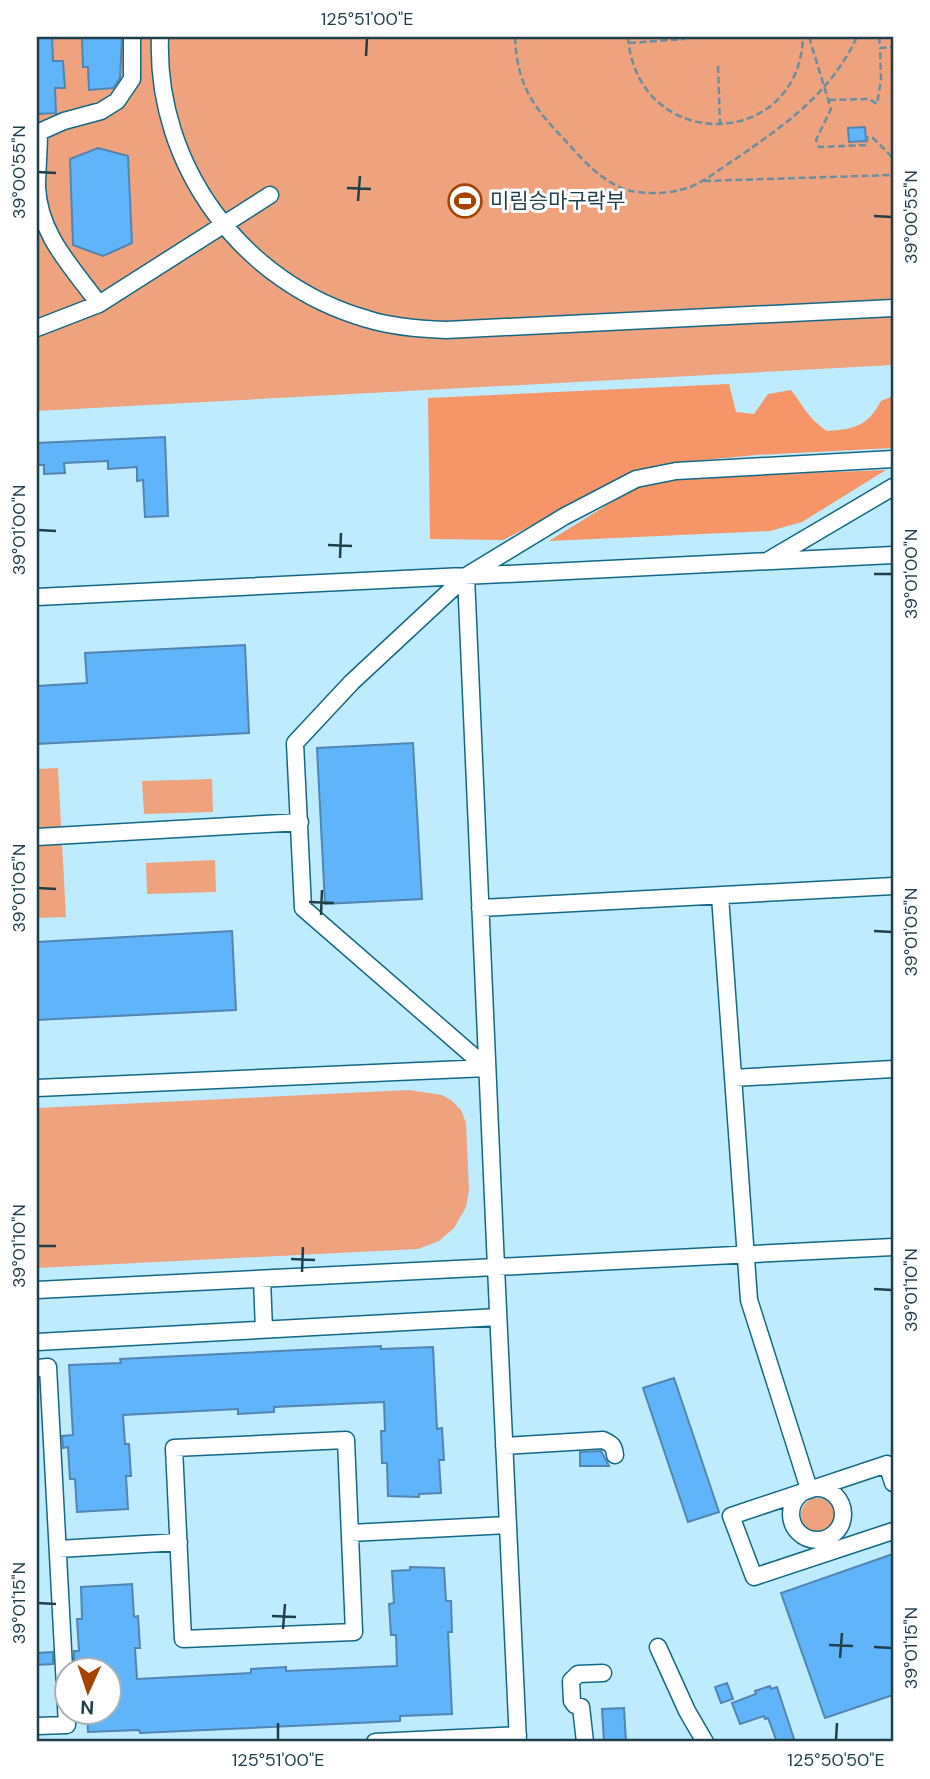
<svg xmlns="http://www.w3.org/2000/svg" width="930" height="1779" font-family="'DM Sans','Noto Sans KR',sans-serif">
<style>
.green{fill:#eea27e}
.forest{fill:#f69668}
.building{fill:#60b4fa;stroke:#5285b1;stroke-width:2}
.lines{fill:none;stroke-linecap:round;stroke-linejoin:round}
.minor-casing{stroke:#136985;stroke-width:19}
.path{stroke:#6a8f9f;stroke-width:2.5;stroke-dasharray:7 3.5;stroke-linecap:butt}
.minor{stroke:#fff;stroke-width:16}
.ticks{fill:none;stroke:#1f3f4b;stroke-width:2.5}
.labels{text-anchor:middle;stroke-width:6;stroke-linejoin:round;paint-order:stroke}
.poi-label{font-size:21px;fill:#1f3f4b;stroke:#fff;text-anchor:start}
.neatline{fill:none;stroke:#1f3f4b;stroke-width:2.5}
.ticks-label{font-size:18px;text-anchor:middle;fill:#1f3f4b}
</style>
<rect width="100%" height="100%" fill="#bfebfe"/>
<!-- green -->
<path class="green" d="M37 37H893V365L37 411Z
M58 768 66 917 37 918V769Z
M212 779 213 812 144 814 142 781Z
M215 860 216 892 147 894 146 863Z
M409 1090 442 1095 452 1101 461 1110 466 1123 469 1190 466 1207 454 1228 439 1241 418 1249 37 1268V1108Z
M801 1515a17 17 0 1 1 34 0a17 17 0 1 1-34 0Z"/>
<!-- forest -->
<path class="forest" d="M729 384 736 412 754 414 768 394 791 390C805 408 807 417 827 431 854 429 867 427 881 401L893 396V448L756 455 673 463 631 475 503 540 430 539 428 398Z
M886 470 802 522 770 531 549 541 633 489 672 478Z"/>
<!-- building -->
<path class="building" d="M37 37H52L53 61H63L65 88H55L56 113 37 114Z
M87 37 122 38 120 78 113 88 89 90 88 67H83L82 38Z
M865 127 866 141 849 142 848 128Z
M98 148 128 156 132 243 103 256 73 245 70 159Z
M165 437 168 516 145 517 143 480 137 481V467L108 469V461L64 463 65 473 44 474V465H37V443Z
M245 645 249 733 37 744V686L87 683 85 653Z
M413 743 422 899 325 904 317 748Z
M232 931 236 1010 37 1020V942Z
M381 1346V1349L433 1347 437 1429 442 1428 444 1460H439L441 1493 419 1494V1497L388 1496 387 1463H382L381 1431H385L384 1402 274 1407V1412L238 1414V1409L123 1415 125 1444H129L131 1476H126L128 1509 77 1512 75 1479H70L68 1447 63 1448 62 1436 73 1435 69 1365 121 1363 120 1359Z
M674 1378 719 1512 688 1522 643 1388Z
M601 1451 609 1466H580V1452Z
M893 1554V1695L825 1718 781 1593Z
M410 1567 444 1568 446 1601H451L452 1632H448L452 1714 400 1716V1721L140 1733 139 1730 88 1732 87 1712H108V1670H85L84 1663H74V1651H79L77 1619H82L81 1587 132 1584 134 1617 138 1616 140 1648H135L137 1679 251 1673V1669L286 1667V1671L397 1666 396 1635H391L389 1604 394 1603 392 1571 410 1570Z
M53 1652V1664L37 1665V1653Z
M727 1683 733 1699 721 1703 715 1687Z
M770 1686 771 1689 777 1687 795 1742H777L768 1718 765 1719 764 1716 740 1724 732 1703 756 1694 755 1691Z
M624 1708 626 1742H604L602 1709Z"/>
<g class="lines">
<defs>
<path id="minor" d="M160 37C155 166 243 284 367 319 392 327 419 329 446 330L893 308
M37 133 64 121 101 111 117 101 132 79V37
M99 304 270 195
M37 328 99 304C73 268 39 235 37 187 37 169 39 151 39 133
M769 560 893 487
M466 576 496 1267 893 1247
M37 597 893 555
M37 837 300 822
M720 896 749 1300 809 1489
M480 908 893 886
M487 1068 303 908 295 743 352 682 466 576 565 516 636 479 676 471 893 459
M733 1078 893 1069
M37 1088 487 1068
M262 1279 264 1330
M37 1290 496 1267 518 1742
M37 1342 498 1317
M37 1368 48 1367 67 1725 37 1726
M346 1440 354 1632 183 1639 174 1448Z
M504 1446 603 1440C612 1444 614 1446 615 1455
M893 1483 887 1464 731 1516 754 1577 893 1531
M791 1514a26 26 0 1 1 52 0a26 26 0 1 1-52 0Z
M350 1533 508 1525
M58 1549 179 1542
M658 1647 687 1711 705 1742
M375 1742 518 1735
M585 1742 581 1707 575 1705 572 1701 571 1681 578 1674 603 1673"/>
</defs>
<!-- minor casing -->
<use href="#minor" class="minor-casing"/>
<!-- path -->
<path class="path" d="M515 37C517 84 532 106 564 139 582 159 603 184 631 191 647 194 667 194 684 189 702 184 718 170 734 160 785 125 830 94 857 37
M628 37C637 154 799 152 803 37
M809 37 831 109 816 140 819 147 867 145V137L873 138 893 158
M879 37 880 48 893 47
M629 43 685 39
M718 66 720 125
M829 100 869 99 877 104 881 80 880 48
M704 181 893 175"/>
<!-- minor -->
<use href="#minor" class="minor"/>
</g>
<!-- ticks -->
<path class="ticks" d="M366 56 367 38M38 172 56 173M347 188 371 189M358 201 360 176M874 216 892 217M38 530 56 531M328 545 352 546M340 558 341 533M874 574H892M38 888 56 889M309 902 334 903M321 915 322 890M874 931 892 932M38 1246H56M291 1259 315 1260M302 1272 303 1247M874 1289 892 1290M38 1603 56 1604M272 1616 296 1617M283 1629 285 1604M829 1645 853 1646M874 1647 892 1648M840 1658 842 1633M278 1740V1723M836 1740 837 1723"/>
<!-- icons -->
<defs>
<symbol id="stadium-ring" viewBox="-11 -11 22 22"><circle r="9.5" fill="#fff" stroke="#a54400" stroke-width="1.5"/><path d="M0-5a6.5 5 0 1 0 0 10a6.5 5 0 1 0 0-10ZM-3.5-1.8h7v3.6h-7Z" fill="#a54400"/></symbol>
</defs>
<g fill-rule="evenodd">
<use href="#stadium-ring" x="446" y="182" width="38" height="38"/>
</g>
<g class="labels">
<!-- poi labels -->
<g class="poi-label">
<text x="490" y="208">미림승마구락부</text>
</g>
</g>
<!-- border -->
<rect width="930" height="1779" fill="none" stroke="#ffffff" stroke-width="77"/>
<!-- north arrow -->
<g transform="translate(88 1691) rotate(183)"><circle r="33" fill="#ffffff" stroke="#a5b2b7" stroke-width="2"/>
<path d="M0-5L12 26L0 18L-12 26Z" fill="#a54400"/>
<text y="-10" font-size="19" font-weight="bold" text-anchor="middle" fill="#1f3f4b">N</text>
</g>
<rect x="38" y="38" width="854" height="1702" class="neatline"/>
<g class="ticks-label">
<text x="367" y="25">125°51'00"E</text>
<text transform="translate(19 172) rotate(-90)" y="6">39°00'55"N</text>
<text transform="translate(911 217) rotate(-90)" y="6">39°00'55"N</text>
<text transform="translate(19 530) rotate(-90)" y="6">39°01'00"N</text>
<text transform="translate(911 574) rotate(-90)" y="6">39°01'00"N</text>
<text transform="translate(19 888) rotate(-90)" y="6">39°01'05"N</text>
<text transform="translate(911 932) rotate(-90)" y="6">39°01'05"N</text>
<text transform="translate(19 1246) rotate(-90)" y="6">39°01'10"N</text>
<text transform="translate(911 1290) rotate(-90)" y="6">39°01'10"N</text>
<text transform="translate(19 1603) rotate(-90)" y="6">39°01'15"N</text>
<text transform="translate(911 1648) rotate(-90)" y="6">39°01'15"N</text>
<text x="278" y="1766">125°51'00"E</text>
<text x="836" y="1766">125°50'50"E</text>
</g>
</svg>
